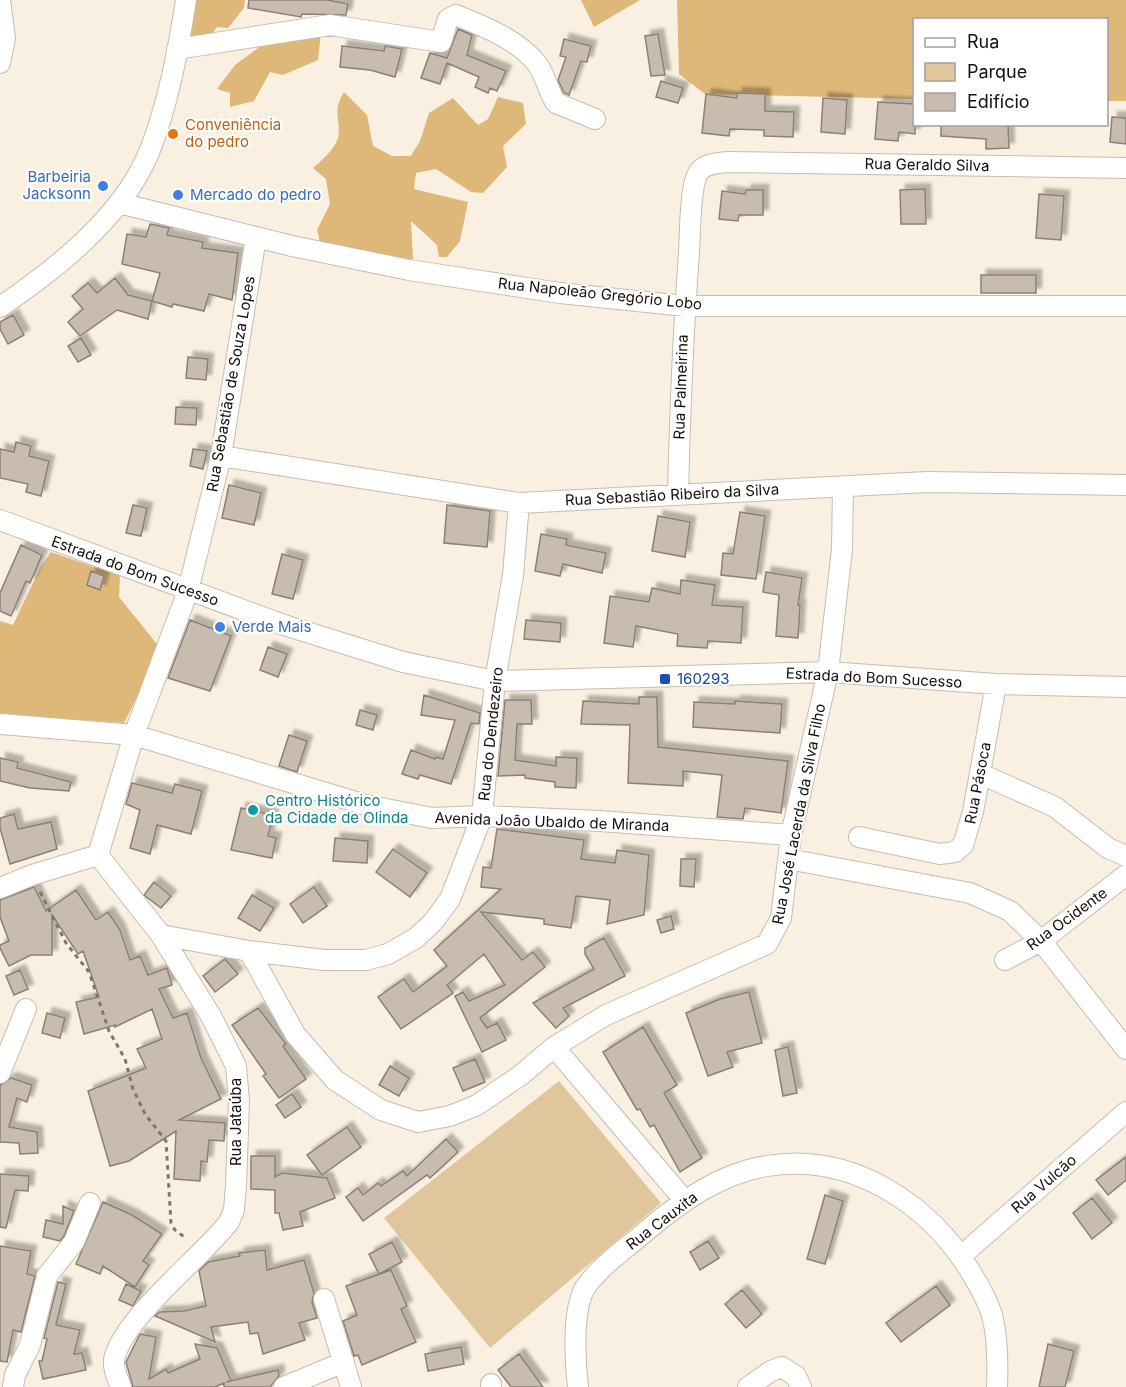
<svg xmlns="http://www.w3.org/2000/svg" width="1126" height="1387" font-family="Inter,sans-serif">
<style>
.green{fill:#dfc69d}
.forest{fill:#deb879}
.building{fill:#c8bcaf;stroke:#8b8074;stroke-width:1.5;filter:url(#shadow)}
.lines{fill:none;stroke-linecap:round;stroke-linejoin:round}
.minor-casing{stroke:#c6bdaf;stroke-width:22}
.path{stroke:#7d776d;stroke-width:3;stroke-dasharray:4.5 4.5;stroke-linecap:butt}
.minor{stroke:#fff;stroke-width:20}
.food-dot{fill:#e8710a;stroke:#fff;stroke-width:2}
.shop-dot{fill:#3f7fe0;stroke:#fff;stroke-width:2}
.transit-dot{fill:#1a4fb4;stroke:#fff;stroke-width:2}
.culture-dot{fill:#0f9aa8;stroke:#fff;stroke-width:2}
.labels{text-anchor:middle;stroke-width:4.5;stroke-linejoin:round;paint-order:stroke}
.food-label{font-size:15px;fill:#c56008;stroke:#fff;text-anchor:start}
.street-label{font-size:15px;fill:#14110c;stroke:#fff}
.shop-label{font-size:15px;fill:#366cbe;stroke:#fff;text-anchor:start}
.transit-label{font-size:15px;fill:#164399;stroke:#fff;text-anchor:start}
.culture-label{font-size:15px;fill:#0d838f;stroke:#fff;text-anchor:start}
</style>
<defs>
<filter id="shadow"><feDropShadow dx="5.5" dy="-5.5" stdDeviation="1.5" flood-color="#0004"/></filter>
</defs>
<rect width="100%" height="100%" fill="#f9f0e1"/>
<!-- green -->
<path class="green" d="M559 1081 661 1203 490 1348 384 1218Z"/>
<!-- forest -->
<path class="forest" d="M190 0H245L244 8 228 28 217 27 212 34 182 44Z
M581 0H640L594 27Z
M677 0H1126V101H1107L1106 20H914V99L705 94 679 74Z
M321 32 318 60 283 75 270 72 254 101 230 107V93L217 89 235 65 258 48 257 41Z
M344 92 367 115 373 146 392 156H411L420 141 429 113 453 98 478 125 488 119 498 97 523 103 526 124 503 146 507 167 483 193 471 192 436 169 416 173 414 189 468 202 460 241 447 257H439L437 245 411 221 413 259 377 264C356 248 347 244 321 246L317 230 330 204 326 179 313 168C322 160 334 150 338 138 342 121 331 113 344 92Z
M51 552 120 576 119 597 157 644 143 685 124 723 0 714V621L13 625 41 566Z"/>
<!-- building -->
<path class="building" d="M249 0H328L348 4 346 15 302 14 301 17 248 8Z
M458 29 472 35 467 55 506 71 497 91 490 88 488 93 475 87 479 77 447 63 440 84 421 78 430 53 447 58Z
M658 34 665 75 651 76 645 36Z
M564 39 591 46 587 62 581 61 569 95 564 93 558 80 566 57 560 56Z
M342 46 384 51 385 46 402 49 395 77 370 70 340 67Z
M661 81 683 88 678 103 656 97Z
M737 93 765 94V111L794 112 793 137 764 136V130L730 129 729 136 702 133 706 94 737 98Z
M823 98 847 100 845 134 821 132Z
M878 102 915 104V134L899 132 898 141 875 139Z
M1112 117 1126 118V144L1110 142Z
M941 124H1008L1009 148 986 149V139L941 136Z
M925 189 926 224H901L900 190Z
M746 190H763V215H739L738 221 719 219 722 191 745 194Z
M1039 194 1064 196 1061 240 1036 238Z
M150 224 169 228 167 235 203 242 202 248 238 253 232 300 209 294 204 311 173 304 172 307 152 301 160 273 122 264 127 234 146 237Z
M981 275H1036V293H981Z
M115 278 128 295 152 301 148 319 117 310 80 336 68 322 83 309 72 296 88 283 97 293Z
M13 315 24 335 8 344 0 329V322Z
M81 338 91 355 78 362 68 346Z
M188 357 208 359 206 380 186 378Z
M176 407 197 408 196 425 175 424Z
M16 442 31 446 29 456 49 461 41 496 26 492 28 484 0 478V449L14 452Z
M193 449 207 451 203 469 190 466Z
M229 485 261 493 254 525 222 518Z
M133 505 147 508 141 536 126 533Z
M447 505 490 511 487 547 444 543Z
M740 512 765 516 756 579 721 575 723 553 733 554Z
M658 516 690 522 685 557 652 551Z
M541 534 567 539 566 545 606 553 602 573 563 564 560 576 535 571Z
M21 545 42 555 30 583 26 581 11 616 0 611V593Z
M282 554 303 560 293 599 272 594Z
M91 571 104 576 100 590 87 585Z
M766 572 802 578 798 605H800L798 638 776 636 779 595 763 592Z
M681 580 715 585 712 605 743 607 741 643 708 641 707 648 677 646 678 634 636 626 633 647 604 643 610 596 649 602 652 588 680 594Z
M190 620 231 636 210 691 168 678Z
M526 620 561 623 560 642 524 639Z
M268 647 287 654 278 677 260 670Z
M424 695 480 713 479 724 471 723 451 784 420 775 418 779 402 774 411 750 435 759 436 757 443 759 455 720 421 715Z
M639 697H657L658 747 788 761 781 813 745 808 743 819 717 817 722 775 683 771V786L628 783 630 725 581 724 583 701 639 704Z
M505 700H531L532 724H517L515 760 556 766V757L577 758 576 788 555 787V782L525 778V775L498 776Z
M735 701 782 704 780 733 693 727 694 702 735 704Z
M360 710 377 715 373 730 356 725Z
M289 735 307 741 297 772 279 766Z
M0 758 18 762 17 768 71 782 69 791 30 788 0 781Z
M132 783 172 793 175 784 202 791 191 834 157 825 150 854 130 848 140 810 126 804Z
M241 808 273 815 268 836 276 838 272 858 231 850Z
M14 814 18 829 51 822 57 849 10 864 0 828V818Z
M497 829 584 840 581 859 615 863 617 850 649 855 644 915 607 924 610 900 576 896 571 928 544 924V919L481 912 522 960 533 952 545 967 480 1018 487 1028 497 1023 506 1040 482 1052 455 996 463 992 469 1001 505 985 484 954 447 985 453 993 401 1029 378 997 404 979 413 992 447 966 434 950 501 889 481 887 483 867 491 868Z
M335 838 368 841 367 863 333 861Z
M393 849 427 873 410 897 376 872Z
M681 859H696L694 887 680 886Z
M154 882 171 896 161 908 144 895Z
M34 887 46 911 76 890 96 920 108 912 120 930 130 960 140 956 148 975 167 968 172 985 159 989 173 1018 187 1013 201 1058 221 1099 179 1120 225 1123 224 1141 209 1140 207 1162 201 1161 200 1181 174 1179 176 1131 129 1161 110 1166 88 1091 146 1068 137 1049 162 1039 152 1009 115 1027V1025L84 1034 76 1002 99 997 83 951 78 954 52 915V955H31L9 966 0 948V945L9 941 0 917V900Z
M314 887 327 906 303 923 290 904Z
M252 895 274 908 260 931 238 918Z
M671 916 674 929 661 933 657 920Z
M604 938 625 976 563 1008 569 1016 556 1028 533 1003 594 969 585 954V948Z
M225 959 238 974 215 992 203 976Z
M20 970 28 989 14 995 6 976Z
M749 992 762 1043 727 1052 733 1067 708 1076 686 1013 720 999Z
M258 1008 286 1044 283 1046 306 1079 279 1098 263 1076 266 1074 232 1025Z
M47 1013 65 1018 60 1038 42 1033Z
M643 1027 677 1085 664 1093 702 1158 680 1172 654 1125 650 1127 640 1109 637 1110 603 1052Z
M788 1047 797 1093 783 1096 775 1050Z
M475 1059 485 1082 463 1091 453 1068Z
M390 1066 409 1078 399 1096 379 1085Z
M11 1078 32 1085 27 1102 17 1098 9 1127 37 1132 38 1153 20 1154 19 1143 0 1142V1085Z
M292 1094 301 1107 285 1118 276 1105Z
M347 1127 361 1147 322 1175 307 1155Z
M446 1139 458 1152 430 1178 427 1175 363 1221 346 1197 358 1188 363 1195 378 1183 381 1186 403 1171 407 1176Z
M251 1156H275V1177L282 1173 327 1178 335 1198 300 1212 303 1226 283 1230 279 1213H275V1190L251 1189Z
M1126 1157V1180L1108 1195 1096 1180Z
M0 1174 29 1176 28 1191 15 1190 6 1228 0 1227Z
M825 1195 843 1201 825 1264 807 1259Z
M1092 1198 1112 1223 1092 1239 1073 1213Z
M103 1202 132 1215 162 1234 143 1261 149 1265 135 1287 103 1266 100 1274 76 1264Z
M63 1206 74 1211 64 1236 60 1241 43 1237 46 1220 63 1224Z
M708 1241 719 1258 700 1270 690 1252Z
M392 1242 402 1262 379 1274 369 1254Z
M0 1246 31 1251 27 1274 35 1276 21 1332 13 1330 7 1362 0 1361Z
M265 1250 267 1270 304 1260 314 1293 312 1302 317 1318 299 1323 305 1340 263 1354 258 1333 250 1334 248 1322 211 1327 215 1342 155 1316 159 1312 184 1311 206 1306 199 1271 208 1262 240 1256 239 1253Z
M391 1270 407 1306 401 1309 416 1342 362 1365 358 1355 354 1356 343 1321 357 1315 346 1286Z
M58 1282 66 1284 56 1325 80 1330 74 1354 82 1353 86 1370 43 1379 39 1361H42L47 1339 44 1338Z
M126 1284 141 1291 133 1306 119 1300Z
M936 1286 950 1305 901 1342 886 1323Z
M742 1290 762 1314 746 1328 725 1304Z
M140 1334 156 1337 149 1379 166 1369 168 1373 200 1359 195 1344 217 1348 231 1381 226 1382 278 1370 279 1376 270 1387H224V1383L215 1387H133L126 1362Z
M1048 1344 1074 1351 1065 1387H1039Z
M461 1347 464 1364 428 1371 425 1354Z
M519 1354 543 1387H511L498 1370Z"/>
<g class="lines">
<defs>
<path id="minor" d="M177 49 330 25 441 42 448 19 456 15C483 26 519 40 537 64 546 76 548 91 556 103L595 119
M0 63 5 38 0 0
M119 203 292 246 409 270 560 293 685 306H1126
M0 307C56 269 120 219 148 155 168 106 178 51 186 0
M221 456 519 503 927 482 1126 485
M678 493C680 413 683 333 689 253 690 235 690 190 697 175 702 163 718 163 729 162L1126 168
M0 520 284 625 403 662 495 681 828 672 996 684 1126 687
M0 724 134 735 366 805 432 818 482 816 600 821 791 835
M981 774 1055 807 1108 848 1126 856
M859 837 940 854 955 852 963 845 973 812 996 684
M98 855 134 735 188 591 221 456 256 237
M98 855 161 935 211 1016 236 1066 239 1101 236 1186 234 1210 229 1222C202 1257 121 1320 114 1360 113 1370 118 1379 121 1387
M788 859 970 893 1010 911 1041 941 1126 1049
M0 888 32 875 98 855
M161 935 249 951 324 960H366L388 954 416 938 433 922 450 899 482 816 495 681 513 575 519 503
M249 951 295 1034 335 1080 381 1110 418 1122 450 1116 477 1105 521 1075 554 1047 606 1015 767 944 781 918 791 835 828 672 842 549 843 487
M1005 960 1041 941 1126 875
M554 1047 685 1201
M0 1073 26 1009
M961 1256 1126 1112
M324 1299 351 1387
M491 1384V1387
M13 1387 15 1375 30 1345 47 1276 74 1242 90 1203
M284 1387 344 1362
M578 1387C575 1362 572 1310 585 1288 600 1266 625 1249 645 1232 680 1202 721 1173 767 1166 852 1152 930 1204 972 1274 979 1286 988 1301 992 1315 998 1338 998 1363 997 1387
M748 1387 771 1371 782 1367 796 1376 801 1387"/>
</defs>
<!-- minor casing -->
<use href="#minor" class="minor-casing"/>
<!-- path -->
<path class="path" d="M40 892 66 943 89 972 109 1031 125 1059 133 1089 145 1114 166 1141 171 1223 175 1230 187 1239"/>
<!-- minor -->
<use href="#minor" class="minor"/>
</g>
<!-- markers -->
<circle class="food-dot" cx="173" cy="134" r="6"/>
<g class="shop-dot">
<circle cx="103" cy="186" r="6"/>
<circle cx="178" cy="195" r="6"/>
<circle cx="220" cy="627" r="6"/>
</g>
<rect class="transit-dot" x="659" y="673" width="12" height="12" rx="3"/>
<circle class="culture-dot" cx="253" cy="810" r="6"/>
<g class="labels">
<!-- food labels -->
<g class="food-label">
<text x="185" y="130">Conveniência<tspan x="185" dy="17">do pedro</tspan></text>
</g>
<!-- street labels -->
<g class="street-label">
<text transform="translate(927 165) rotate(1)" y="5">Rua Geraldo Silva</text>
<text transform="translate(600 294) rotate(6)" y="5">Rua Napoleão Gregório Lobo</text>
<text transform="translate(231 384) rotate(-80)" y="5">Rua Sebastião de Souza Lopes</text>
<text transform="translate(681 387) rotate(-88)" y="5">Rua Palmeirina</text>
<text transform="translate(672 495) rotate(-3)" y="5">Rua Sebastião Ribeiro da Silva</text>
<text transform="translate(135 571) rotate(20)" y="5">Estrada do Bom Sucesso</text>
<text transform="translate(874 678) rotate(3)" y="5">Estrada do Bom Sucesso</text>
<text transform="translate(491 734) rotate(-84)" y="5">Rua do Dendezeiro</text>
<text transform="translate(978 783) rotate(-79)" y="5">Rua Pásoca</text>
<text transform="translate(799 814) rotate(-79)" y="5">Rua José Lacerda da Silva Filho</text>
<text transform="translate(552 822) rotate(2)" y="5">Avenida João Ubaldo de Miranda</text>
<text transform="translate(1067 919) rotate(-36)" y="5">Rua Ocidente</text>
<text transform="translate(236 1122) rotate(-90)" y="5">Rua Jataúba</text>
<text transform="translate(1044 1184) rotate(-41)" y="5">Rua Vulcão</text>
<text transform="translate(662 1221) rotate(-37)" y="5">Rua Cauxita</text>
</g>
<!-- shop labels -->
<g class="shop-label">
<text x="91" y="182" text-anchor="end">Barbeiria<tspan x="91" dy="17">Jacksonn</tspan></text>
<text x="190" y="200">Mercado do pedro</text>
<text x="232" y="632">Verde Mais</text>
</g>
<!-- transit labels -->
<g class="transit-label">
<text x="677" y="684">160293</text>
</g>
<!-- culture labels -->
<g class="culture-label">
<text x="265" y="806">Centro Histórico<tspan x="265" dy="17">da Cidade de Olinda</tspan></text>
</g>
</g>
<!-- legend -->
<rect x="913" y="18" width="195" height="108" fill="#ffffff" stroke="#a1a09e" stroke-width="1.5"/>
<rect x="925" y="38" width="30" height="9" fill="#ffffff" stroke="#a1a09e" stroke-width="1.5"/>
<text x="967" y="48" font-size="18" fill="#14110c">Rua</text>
<rect x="925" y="63" width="30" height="18" fill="#dfc69d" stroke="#a1a09e" stroke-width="1.5"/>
<text x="967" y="78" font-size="18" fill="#14110c">Parque</text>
<rect x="925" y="93" width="30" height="18" fill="#c8bcaf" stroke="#a1a09e" stroke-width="1.5"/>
<text x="967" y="108" font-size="18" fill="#14110c">Edifício</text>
</svg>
